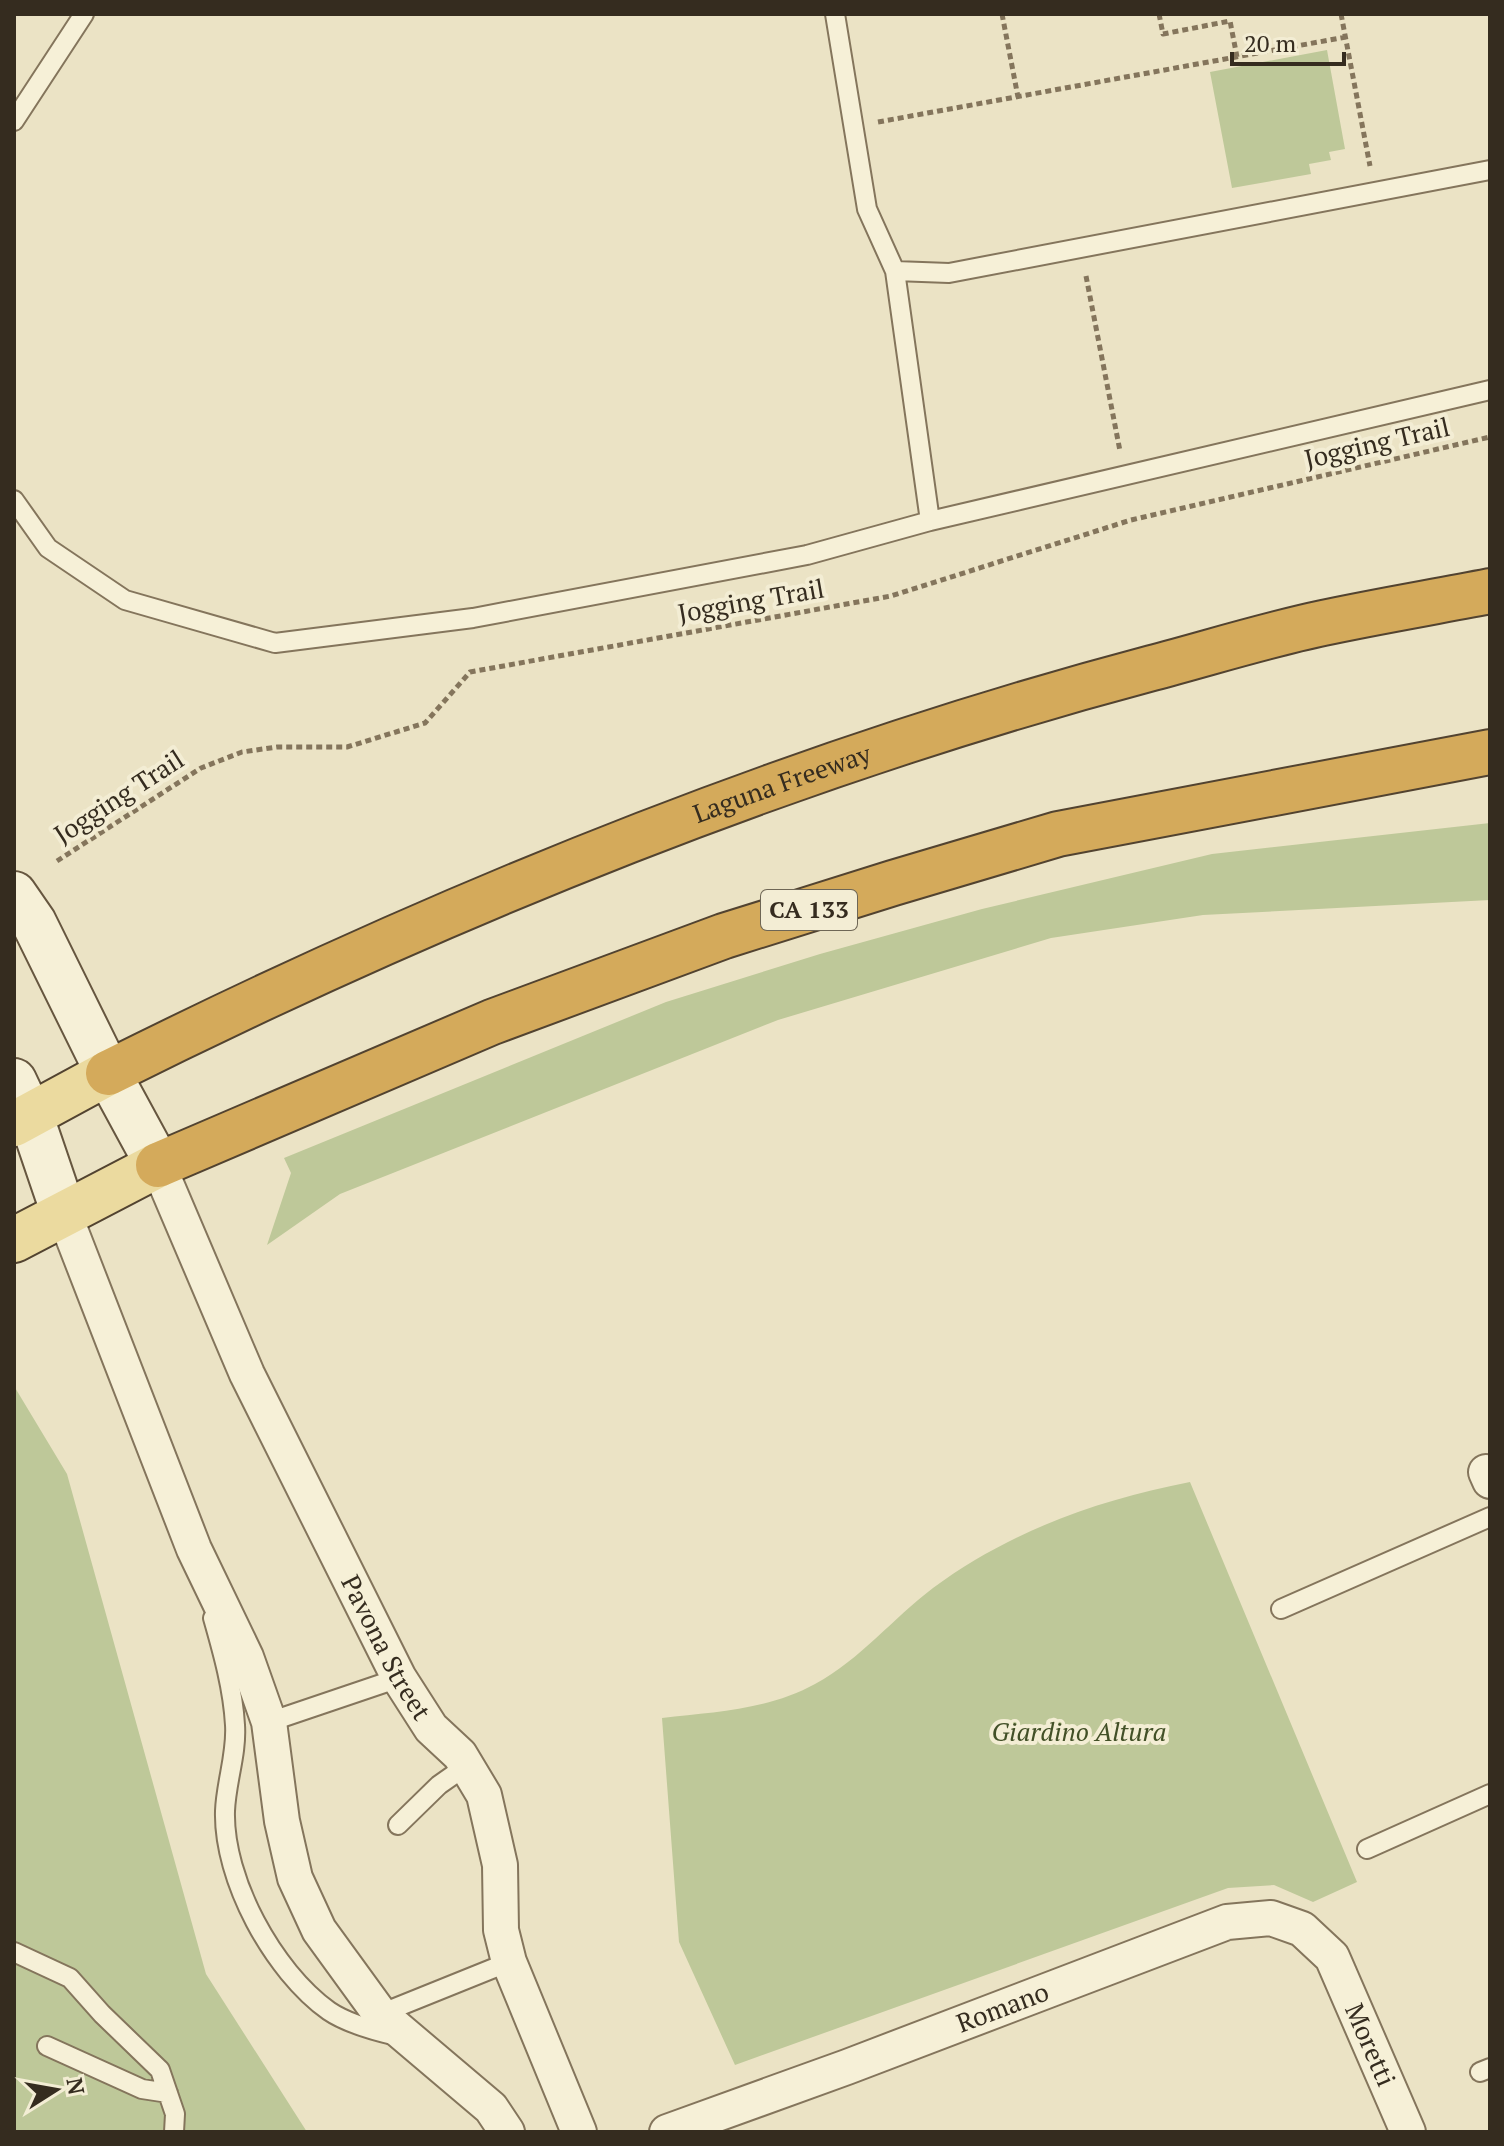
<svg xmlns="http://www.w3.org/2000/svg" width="1504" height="2146" font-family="'PT Serif',serif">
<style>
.green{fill:#bec899}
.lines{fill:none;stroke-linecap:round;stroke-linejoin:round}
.lane-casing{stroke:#84755c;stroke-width:22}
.street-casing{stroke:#84755c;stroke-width:38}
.secondary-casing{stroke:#66563f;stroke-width:48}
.primary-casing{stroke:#524330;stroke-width:48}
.highway-casing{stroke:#524330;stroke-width:48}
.path{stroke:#84755c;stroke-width:5;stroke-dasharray:6 4;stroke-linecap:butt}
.lane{stroke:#f6f0d7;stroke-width:18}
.street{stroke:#f6f0d7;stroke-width:34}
.secondary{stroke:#f6f0d7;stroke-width:44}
.primary{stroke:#ebda9f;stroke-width:44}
.highway{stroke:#d4aa5b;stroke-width:44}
.labels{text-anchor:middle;stroke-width:8;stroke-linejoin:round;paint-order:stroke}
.shield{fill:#f3edd4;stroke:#6e6655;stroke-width:2}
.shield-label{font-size:24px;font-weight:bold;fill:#352c1f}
.street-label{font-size:26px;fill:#352c1f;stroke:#f3edd4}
.park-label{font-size:26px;font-style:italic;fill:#425027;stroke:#f3edd4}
</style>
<rect width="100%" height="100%" fill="#ebe3c5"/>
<!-- green -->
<path class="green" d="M1327 50 1345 149 1329 152 1331 160 1309 164 1311 174 1232 188 1210 72Z
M1490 823V900L1203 915 1051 938 778 1020 340 1194 267 1245 291 1173 284 1158 666 1002 820 954 982 909 1212 854Z
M14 1386 67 1474 206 1974 307 2132H14Z
M1190 1482 1357 1882 1313 1902 1274 1885 1228 1888 735 2065 679 1942 662 1718C714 1712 768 1710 815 1684 861 1659 892 1619 933 1588 1010 1531 1098 1500 1190 1482Z"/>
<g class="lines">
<defs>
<path id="lane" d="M835 14 867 209 895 271 949 273 1490 170
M14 121 84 14
M14 500 48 548 125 600 275 643 473 618 807 555 930 521 895 271
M930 521 1490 390
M1281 1609 1490 1517
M213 1618C223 1653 233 1689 235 1725 237 1754 226 1782 225 1811 223 1879 273 1971 329 2011 348 2024 375 2031 397 2036
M269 1722 399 1678
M398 1825 439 1785 466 1766
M1367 1849 1490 1794
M14 1952 70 1978 102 2014 160 2070 175 2114 174 2132
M380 2014 509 1962
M47 2046 142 2089 168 2093
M1480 2072 1490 2068"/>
<g id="street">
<path id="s1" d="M158 1165 247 1374 399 1678 431 1728 460 1755 484 1795 500 1865 501 1930 509 1962 579 2132"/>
<path d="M64 1214 194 1549 246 1657 269 1722 282 1821 295 1878 319 1930 380 2014 491 2108 507 2132"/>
<path d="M1486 1472 1490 1481"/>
<path id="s2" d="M667 2132 847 2067 1227 1922 1271 1918 1302 1929 1332 1957 1408 2132"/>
</g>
<path id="secondary" d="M14 894 34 923 108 1073 158 1165
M14 1081 31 1117 64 1214"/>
<path id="primary" d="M14 1124 108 1073
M14 1240 158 1165"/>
<g id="highway">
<path id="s3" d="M108 1073C442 906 790 764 1152 668 1209 653 1266 635 1323 623 1379 611 1434 602 1490 591"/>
<path d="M158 1165 492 1022 724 936 893 883 1058 834 1490 752"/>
</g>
</defs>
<!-- lane casing -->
<use href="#lane" class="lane-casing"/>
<!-- street casing -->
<use href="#street" class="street-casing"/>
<!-- secondary casing -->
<use href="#secondary" class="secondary-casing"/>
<!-- primary casing -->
<use href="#primary" class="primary-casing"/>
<!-- highway casing -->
<use href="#highway" class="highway-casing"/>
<!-- path -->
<path class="path" d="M1002 14 1018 97
M1159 14 1163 34 1230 21 1237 57
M1341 14 1370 166
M878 122 1346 37
M1086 276 1120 451
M57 861 201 768 242 752 277 747H347L425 723 470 672 891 596 1131 520 1490 437"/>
<!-- lane -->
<use href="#lane" class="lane"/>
<!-- street -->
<use href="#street" class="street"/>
<!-- secondary -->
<use href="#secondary" class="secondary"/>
<!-- primary -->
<use href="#primary" class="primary"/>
<!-- highway -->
<use href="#highway" class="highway"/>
</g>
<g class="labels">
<!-- shield labels -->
<rect class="shield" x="761" y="890" width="96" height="40" rx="6"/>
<g class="shield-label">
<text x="809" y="918">CA 133</text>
</g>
<!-- street labels -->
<g class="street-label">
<text transform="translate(1377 443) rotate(-13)" y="9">Jogging Trail</text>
<text transform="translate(751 601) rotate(-10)" y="9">Jogging Trail</text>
<text dy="9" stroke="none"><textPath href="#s3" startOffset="734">Laguna Freeway</textPath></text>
<text transform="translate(119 797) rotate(-33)" y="9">Jogging Trail</text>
<text dy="9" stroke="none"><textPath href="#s1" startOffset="534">Pavona Street</textPath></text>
<text dy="9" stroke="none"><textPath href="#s2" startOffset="358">Romano</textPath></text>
<text dy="9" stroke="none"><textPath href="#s2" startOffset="812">Moretti</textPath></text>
</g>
<!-- park labels -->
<g class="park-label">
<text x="1079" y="1741">Giardino Altura</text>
</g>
</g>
<!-- border -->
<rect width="1504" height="2146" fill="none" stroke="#352c1f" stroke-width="32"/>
<!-- north arrow -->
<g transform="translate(56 2090) rotate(79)" stroke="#f3edd4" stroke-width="6" paint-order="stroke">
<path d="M0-6L14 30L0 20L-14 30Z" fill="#352c1f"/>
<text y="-12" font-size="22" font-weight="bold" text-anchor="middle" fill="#352c1f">N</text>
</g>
<!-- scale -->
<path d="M1232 52v12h112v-12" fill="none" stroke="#352c1f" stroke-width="4"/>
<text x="1244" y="52" font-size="24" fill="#352c1f" stroke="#f3edd4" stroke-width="6" paint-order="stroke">20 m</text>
</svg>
